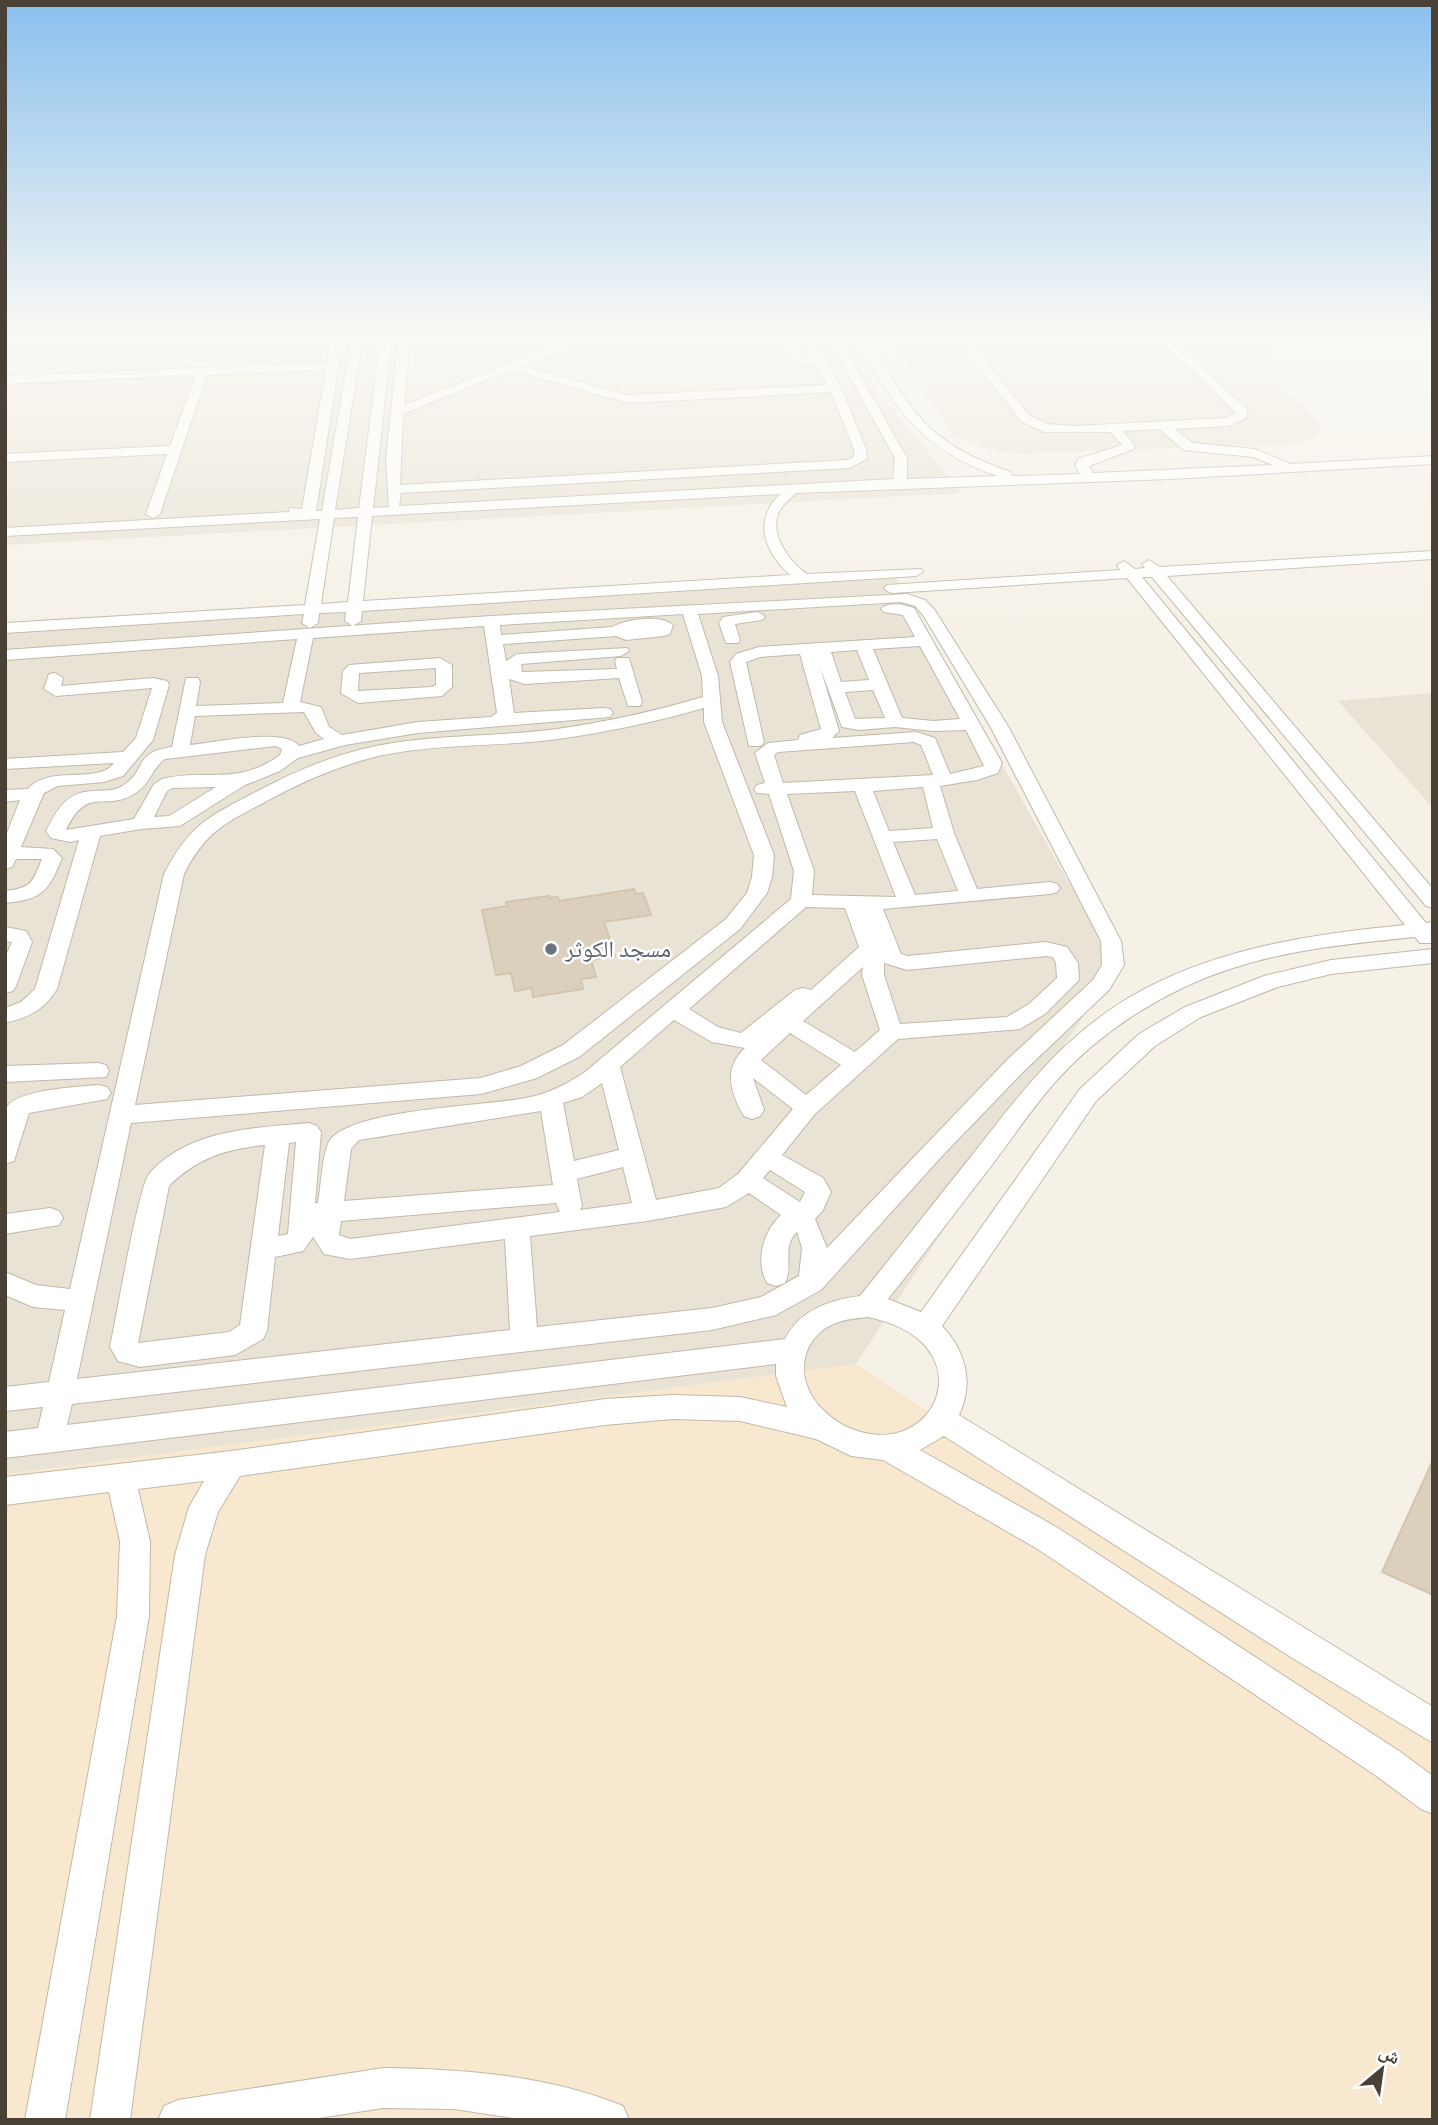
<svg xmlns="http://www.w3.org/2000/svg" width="1438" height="2125" font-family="'Archivo Narrow','Noto Naskh Arabic',sans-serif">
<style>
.residential{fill:#e9e3d5}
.commercial{fill:#f8e8d0}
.building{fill:#dbd0be;stroke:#d3c5ae;stroke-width:2}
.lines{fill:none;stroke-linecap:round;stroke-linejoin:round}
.minor-casing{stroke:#c1b9a9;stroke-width:2}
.minor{fill:#fff;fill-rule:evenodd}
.worship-dot{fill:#6b7280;stroke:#fff;stroke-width:2.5}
.labels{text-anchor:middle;stroke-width:5;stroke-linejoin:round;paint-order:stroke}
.worship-label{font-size:23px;fill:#5b616d;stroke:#fff;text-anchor:start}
</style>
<rect width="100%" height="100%" fill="#f5f1e7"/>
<!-- residential -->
<path class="residential" d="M5 336H846L877 390 962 493 5 545Z
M889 336H1291L1274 345 1266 355 1264 367 1275 381 1321 424V431L1315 437 1303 442 1287 444 1017 454 998 451 980 447 953 435Z
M896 577 1116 966 856 1364 5 1474V634Z
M1433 693V808L1338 701Z"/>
<!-- commercial -->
<path class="commercial" d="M856 1364 1433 1744V2120H5V1474Z"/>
<!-- building -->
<path class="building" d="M634 889 636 894 643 893 651 915 604 922 615 956 591 960 596 977 581 979 583 989 533 997 532 988 515 991 511 973 496 975 482 910 507 906 506 902 549 896V898L558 897 559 901Z
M1433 1460V1595L1382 1572Z"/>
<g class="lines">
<defs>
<path id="minor" d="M331 336H343L316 511H322L352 336H363L335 510 359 508 381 336H392L373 508 389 507 386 459 399 336H410L404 405 579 336H593L585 341C596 342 605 335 618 336L597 347H571L522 366 628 395 827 385 816 364 794 361 780 336H791L802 356 813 357 801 336H812L841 388 866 449 867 459 849 468 401 493 399 506 893 479 895 458 827 336H838L907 458V479L997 476C918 448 893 407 856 336H866C912 411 924 442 1011 472L1012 476 1080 474 1075 466 1078 459 1122 445 1111 432H1044L1021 421 955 336H966L1029 415 1047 424 1075 426 1226 418 1236 413 1156 336H1168L1248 410 1246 418 1229 426 1174 429 1193 443 1255 449 1291 464 1433 456V464L1170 479 796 493C791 498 784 503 780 510 767 533 790 562 807 574L921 569 923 572 916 576 362 611 361 621 353 626 345 621 346 612 319 613 318 623 310 628 302 623 304 614 5 633V623L305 605 320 519 5 536V528L289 512 290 508 302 509 326 370 207 375 160 514 153 518 146 514 167 454 5 462V454L170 446 196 375 5 384V376L327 363ZM511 370 628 403 831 392 854 449V457L847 460 400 485 403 414ZM1159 429 1184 450 1253 457 1273 465 1093 473 1089 466 1134 449 1135 446 1123 431ZM780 494C753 521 764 551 790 575L363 601 372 516ZM358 517 348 602 321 604 334 518Z
M1433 551V559L1167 576 1433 889V908L1426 906 1152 577H1142L1426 923 1433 922V943H1420L1415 937C1354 943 1292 949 1233 968 1167 989 1103 1029 1056 1081 1033 1107 1013 1137 992 1165 957 1210 923 1255 888 1299L921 1312 1080 1089 1139 1034 1185 1007 1264 976 1331 960 1433 949V963L1331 974 1278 987 1201 1017 1155 1046 1096 1101 942 1326C966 1351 974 1383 959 1415L1433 1707V1743L1294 1659 944 1436 920 1450 1058 1528 1399 1751 1433 1776V1814L1421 1809 1375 1775 1036 1548 883 1460 851 1456 816 1439 740 1421 673 1419 605 1425 240 1476 218 1512 205 1555 130 2120H90L175 1555 189 1507 204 1481 138 1489 150 1541 149 1616 65 2120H25L117 1616 120 1541 109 1492 5 1505V1477L231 1451 605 1399 673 1395 740 1397 787 1407 776 1376V1364L5 1458V1432L38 1428 43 1407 5 1411V1387L49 1382 65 1310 33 1307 5 1295V1272L36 1285 70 1289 164 874C189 826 206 818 252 794 291 773 332 755 376 746 436 734 497 737 557 729 606 722 656 711 703 697L702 676 683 614 500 625 501 635 612 627C625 619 661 614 673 625L670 634 664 636 626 640 616 636 503 644 506 661 517 654 627 648 629 651 621 656 521 664 522 672 617 669 615 661 617 658H629L642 702 640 706H628L619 678 525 684 509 679 514 713 604 708 610 709 613 713 610 717 418 733 345 745 298 758 280 771 245 785 180 826 141 829 100 836 57 989C43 1011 29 1017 5 1023V1008L21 1002 35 989 79 840 70 842 51 838 46 831C57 810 66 792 92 791 104 790 113 792 124 785 147 770 133 752 172 747L186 678H198L200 682 196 706 283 703 297 639 5 660V650L491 616 907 594 925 600 934 609 1008 726 1121 941 1124 965 1109 990 1023 1072 942 1156 821 1290 776 1315 712 1330 72 1404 67 1425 785 1339C800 1310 829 1300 860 1296 898 1249 935 1201 973 1154 1019 1095 1060 1040 1125 1000 1209 949 1310 934 1405 925L1127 578 892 593 887 591 884 588 887 585 1120 570 1117 565 1124 561 1135 569 1145 568 1142 564 1149 560 1160 567ZM901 602 915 606 923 615 990 726 1101 941 1102 965 1093 980 1007 1060 827 1248 815 1219 823 1210 831 1192 823 1178 782 1155 815 1114 898 1039 1020 1029 1045 1014 1079 980 1078 963 1067 947 1046 942 908 956 901 954 883 909 1050 894 1057 892 1060 888 1057 884 1050 882 977 889 954 833 940 786 977 780 998 773 1002 763 914 608C905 605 889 601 881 609L884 612 903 615 915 637 759 647 736 654 730 662 749 746H761L764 742 746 662 760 657 800 654 821 729 800 735 798 740 768 743 755 753 765 783 757 785 754 789 757 793 769 794 794 871 791 899 585 1072C567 1084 548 1094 526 1098 485 1106 353 1109 330 1140 322 1152 321 1188 318 1203H315L321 1132 317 1126 309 1123C255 1128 188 1129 149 1174 138 1188 116 1320 110 1347L118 1361 140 1367 235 1355 263 1339 267 1331 275 1257 303 1251 313 1237 314 1222 313 1237 324 1254 350 1259 505 1239 510 1330 77 1379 131 1123 481 1094 537 1078 579 1057 740 929 767 893 772 877 774 855 722 722 718 676 698 614ZM484 626 497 713 491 717 418 722 342 735 329 727 321 707 300 702 313 638ZM920 646 960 719 933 721 902 718 873 649ZM857 650 869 680 841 682 831 652ZM820 667 842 727 859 730 895 727 933 731 966 730 984 766 950 774 935 738 916 732 832 738 839 731ZM873 690 885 718 855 719 845 692ZM704 708V722L754 855 752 877 747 893 726 919 563 1045 521 1066 481 1078 135 1105 184 874C205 832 225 823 265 802 301 782 338 766 378 756 437 743 498 747 558 739 607 732 656 722 704 708ZM304 712 316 733 324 739 299 746C284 727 214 743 190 745L195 716ZM914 742 921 745 933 775 783 783 774 755 778 752ZM276 746 282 749 280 755C236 787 206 768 162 779L154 784 134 819 66 830C88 783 105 814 137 792 150 784 152 768 165 759ZM216 787 169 816 154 817 167 791 172 788ZM923 787 933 828 889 831 873 791ZM855 791 896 897 812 895 814 871 787 794ZM937 839 958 891 915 895 893 842ZM806 907 845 908 859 947 811 990 803 988 795 990 741 1033 718 1027 689 1009ZM1046 956 1053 957 1056 963 1057 978 1029 1004 1007 1017 900 1024 884 975V963L907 970ZM863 967 862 975 880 1030 855 1052 803 1021ZM674 1020 712 1042 745 1048C723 1068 730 1093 744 1116L752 1119 760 1116 764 1110 753 1078 793 1109 738 1174 719 1188 656 1200 620 1067ZM790 1033 841 1065 806 1095 761 1060ZM602 1083 619 1150 574 1161 563 1103 582 1097ZM541 1111 553 1185 344 1201 351 1149 359 1140ZM296 1142 288 1234 278 1236 289 1143ZM265 1145 240 1325 229 1332 138 1343 169 1186C197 1158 226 1149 265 1145ZM623 1167 632 1203 580 1210 582 1206 577 1179ZM770 1170 805 1192 800 1202 763 1178ZM749 1193 781 1215C763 1232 755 1260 767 1283L776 1286 785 1283C794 1266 781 1247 797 1232L802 1248 799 1276 761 1297 712 1308 537 1327 530 1236 647 1221 726 1207ZM556 1203 560 1212 350 1239 339 1235 341 1221ZM868 1317C991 1342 935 1469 845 1426 830 1418 814 1404 808 1388 797 1362 809 1333 836 1323 846 1319 858 1318 868 1317Z
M757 612 762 614 765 617 762 620 735 624 740 640 738 643H726L719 623 723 617Z
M440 658 452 665V687L442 696 358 703 341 693 343 671 349 665ZM436 668V685L432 687 358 691 359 673Z
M55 673 63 678 61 686 153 678 167 681 169 685 153 740 123 776 104 782 58 786 44 793 21 847 53 849 62 858C48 892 43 899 5 903V891C32 888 32 883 42 859H16L12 867 5 869V838L20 800 5 802V790L28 789C50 764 98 785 114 763L5 769V759L123 752 136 738 152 688 56 696 44 689 49 674Z
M5 927 26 931 32 942 16 986 13 991 5 993V958L12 942 5 941Z
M98 1063 106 1065 109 1071 106 1077 5 1082V1066Z
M99 1085 107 1087 111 1093 107 1099 29 1113 14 1161 5 1164C5 1148 1 1124 6 1109 14 1089 79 1087 99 1085Z
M50 1208 59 1211 63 1218 59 1225 5 1234V1214Z
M383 2068C463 2069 548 2075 623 2106L629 2120H527L454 2109 383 2108 306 2120H158L164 2106 178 2100Z"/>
</defs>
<!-- minor casing -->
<use href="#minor" class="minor-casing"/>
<!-- minor -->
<use href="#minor" class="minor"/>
</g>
<!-- sky -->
<linearGradient id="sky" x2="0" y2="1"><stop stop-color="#8ac0ee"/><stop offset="0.53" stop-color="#faf9f4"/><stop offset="1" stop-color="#faf9f4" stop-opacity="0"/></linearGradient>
<rect width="1438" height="633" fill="url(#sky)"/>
<!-- markers -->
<circle class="worship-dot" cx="551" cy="949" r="7"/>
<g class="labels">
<!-- worship labels -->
<g class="worship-label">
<text x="565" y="957">مسجد الكوثر</text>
</g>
</g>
<!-- border -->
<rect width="1438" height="2125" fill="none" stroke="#494135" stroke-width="14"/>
<!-- north arrow -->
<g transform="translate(1382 2069) rotate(29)" stroke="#ffffff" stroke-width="5" paint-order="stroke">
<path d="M0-5L12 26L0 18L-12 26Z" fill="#494135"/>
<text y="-10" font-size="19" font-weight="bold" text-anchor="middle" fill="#494135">ش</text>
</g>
</svg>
